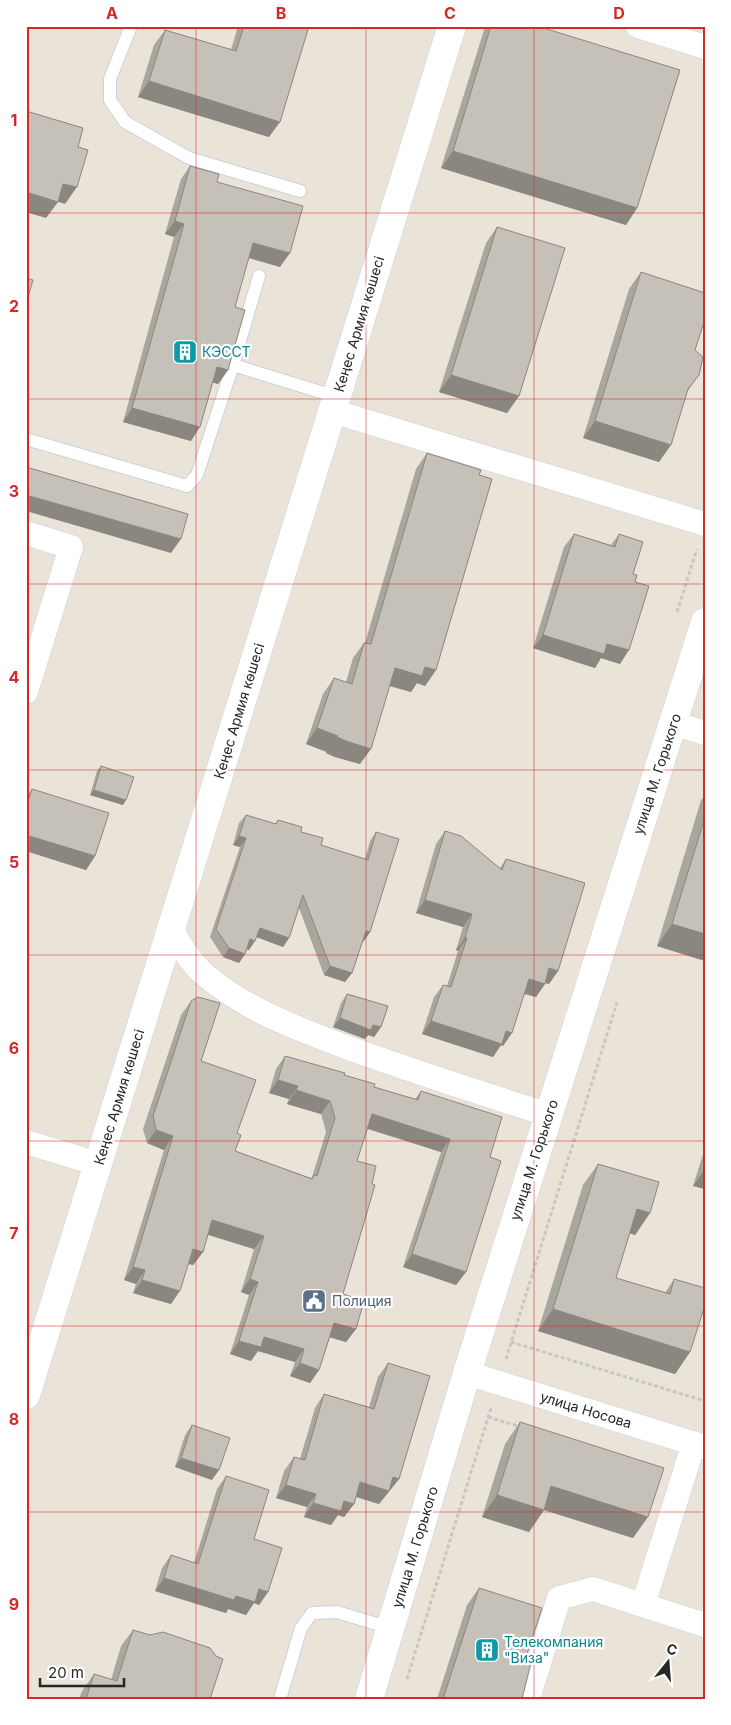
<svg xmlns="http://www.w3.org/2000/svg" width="731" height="1725" font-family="Inter,sans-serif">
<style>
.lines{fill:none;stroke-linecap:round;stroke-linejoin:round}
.lane-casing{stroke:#cdcfe0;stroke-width:14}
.street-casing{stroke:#cdcfe0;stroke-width:25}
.secondary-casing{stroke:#cdcfe0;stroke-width:29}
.path{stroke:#c7c7c7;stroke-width:3;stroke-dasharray:4 2.5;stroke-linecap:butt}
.lane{stroke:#fff;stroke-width:12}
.street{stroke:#fff;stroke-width:24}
.secondary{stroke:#fff;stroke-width:28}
.wall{fill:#a9a69e}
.shaded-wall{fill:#8a8781}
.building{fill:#c5c1b8;stroke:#8a8781}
.grid{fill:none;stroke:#d62828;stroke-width:1;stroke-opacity:0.55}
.labels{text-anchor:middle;stroke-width:4.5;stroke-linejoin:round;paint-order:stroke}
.street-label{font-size:14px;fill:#272727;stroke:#fff}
.culture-label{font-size:14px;fill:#0d838f;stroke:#fff;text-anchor:start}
.service-label{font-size:14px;fill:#4e5e75;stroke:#fff;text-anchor:start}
.neatline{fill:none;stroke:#d62828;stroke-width:2}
.grid-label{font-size:16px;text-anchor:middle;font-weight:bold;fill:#d62828}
</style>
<rect width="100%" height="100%" fill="#eae4d8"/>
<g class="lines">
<defs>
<path id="lane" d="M131 26 110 79V100L125 122 189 158 300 191
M233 365 337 397
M26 439 187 486 197 475 233 365 259 276
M280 1699 301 1628 312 1613 337 1612 390 1628"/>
<path id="street" d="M638 26 705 47
M332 411 705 524
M26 533 71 547 26 692
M673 723 705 733
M171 930C181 946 191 963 205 975 249 1012 301 1030 354 1050 418 1073 484 1094 549 1115
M26 1142 98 1164
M467 1373 705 1447
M643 1605 694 1443
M528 1699 559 1598 593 1589 705 1625"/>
<path id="secondary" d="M26 1395 452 26
M369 1699 467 1373 705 622"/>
</defs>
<!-- lane casing -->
<use href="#lane" class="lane-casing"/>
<!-- street casing -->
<use href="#street" class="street-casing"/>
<!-- secondary casing -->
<use href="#secondary" class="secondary-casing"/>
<!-- path -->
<path class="path" d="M677 612 697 549
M511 1342 705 1401
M506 1359 617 1002
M488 1417 521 1427
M407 1679 491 1408"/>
<!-- lane -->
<use href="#lane" class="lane"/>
<!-- street -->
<use href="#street" class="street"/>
<!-- secondary -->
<use href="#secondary" class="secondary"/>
</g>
<!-- wall -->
<path class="wall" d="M238 26H309L269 137 138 97 154 45 165 30 231 50Z
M486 26H537L637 208 626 225 441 168 484 30Z
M190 166 217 182 280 267 248 258 235 307 228 370 218 384 213 382 191 441 123 422 174 237 165 234 181 179Z
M497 227 519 396 507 413 439 392 486 243Z
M641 272 695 350 699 375 687 392 659 462 583 438 629 289Z
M427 453 479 475 436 670 425 686 417 683 411 692 389 686 360 764 335 757 326 753 327 752 306 744 323 694 334 678 346 682 353 658 364 643H365L416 469Z
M574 534 611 545 619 534 633 574 635 582 620 664 601 658 595 668 533 648 564 547Z
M101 766 123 805 90 795 97 771Z
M32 789 95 856 86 870 26 851V797Z
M705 796V961L657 946 701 800Z
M246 815 275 824 278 820 301 832 321 845 365 859 370 841 376 832 370 932 364 941H362L352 973 345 982 324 975 299 908 289 938 283 947 256 937 249 950 246 949 245 954 239 963 223 957 210 937 240 847 233 845 239 823Z
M445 831 500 868 506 859 558 971 549 984 545 983 536 997 524 994 503 1046 501 1045 493 1057 422 1034 434 997 443 985 447 986 458 951 456 950 463 927 416 913 436 844Z
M347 994 381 1027 374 1037 368 1035 365 1039 333 1027 341 1003Z
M191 1001 201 1061 237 1133 235 1151 311 1178 312 1177 326 1132 321 1114 287 1104 289 1099 269 1093 276 1069 285 1056 344 1075 374 1087 415 1099 421 1091 490 1157 466 1272 456 1285 403 1267 441 1152 367 1129 357 1161 343 1294 356 1329 346 1342 330 1337 319 1370 310 1383 290 1376 295 1362 258 1351 251 1361 230 1354 249 1295 241 1292 254 1249 208 1235 203 1252 193 1265 188 1264 171 1304 133 1293 136 1284 124 1280 164 1150 147 1143 143 1129 181 1015Z
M705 1148V1189L693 1186Z
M598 1164 650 1213 635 1235 630 1233 616 1278 665 1293 674 1279 690 1352 675 1374 538 1331 583 1185Z
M388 1363 399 1479 379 1504 356 1497 354 1504 344 1517 338 1515 331 1525 304 1517 307 1507 276 1498 284 1471 294 1457 300 1459 315 1408 324 1394 369 1407 378 1377Z
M520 1422 633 1538 544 1510 529 1532 482 1517 505 1444Z
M192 1425 212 1480 175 1467 185 1435Z
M226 1476 254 1539 268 1592 259 1605 254 1603 246 1615 228 1609 226 1613 155 1591 162 1568 171 1555 194 1563 217 1489Z
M479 1588 526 1657 522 1699H437L467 1605Z
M133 1630 210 1699H79L82 1691 94 1674 111 1680 121 1646Z"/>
<!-- shaded-wall -->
<path class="shaded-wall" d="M149 81 280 122 269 137 138 97Z
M453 151 637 208 626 225 441 168Z
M63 184 77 187 65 204 56 201 58 202 46 218 26 212V192Z
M175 221 184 224 174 237 165 234Z
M253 243 290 253 280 267 243 256Z
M217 367 228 370 218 384 207 381Z
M451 375 519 396 507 413 439 392Z
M132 408 200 427 191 441 123 422Z
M595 421 671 445 659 462 583 438Z
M26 495 181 539 171 553 26 511Z
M543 635 607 644 629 650 620 664 601 658 595 668 533 648Z
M425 667 436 670 425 686 417 683 411 692 384 684 395 668Z
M317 728 338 736 327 752 306 744Z
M337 737 371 749 360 764 335 757 326 753Z
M94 790 126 800 123 805 90 795Z
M26 835 95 856 86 870 26 851Z
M239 836 246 838 240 847 233 845Z
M425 900 472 914 463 927 416 913Z
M672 924 705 934V961L657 946Z
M260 928 289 938 283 947 254 936Z
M366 931 370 932 364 941 360 940Z
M465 938H467L458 951 456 950Z
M250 939 255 941 249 950 244 948Z
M229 948 245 954 239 963 223 957Z
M330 966 352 973 345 982 324 975Z
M549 968 558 971 549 984 540 981Z
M529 979 545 984 536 997 520 992Z
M340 1018 373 1025 381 1027 374 1037 368 1035 365 1039 333 1027Z
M431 1021 506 1031 512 1033 503 1046 501 1045 493 1057 422 1034Z
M278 1080 298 1086 289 1099 269 1093Z
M296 1090 330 1101 321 1114 287 1104Z
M372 1114 450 1139 441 1152 363 1127Z
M156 1130 173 1136 164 1150 147 1143Z
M705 1169V1189L693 1186Z
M637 1209 650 1213 635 1235 622 1231Z
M212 1220 264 1236 254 1249 203 1233Z
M193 1249 203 1252 193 1265 184 1262Z
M412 1254 466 1272 456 1285 403 1267Z
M133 1267 145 1270 136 1284 124 1280Z
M250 1279 258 1282 249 1295 241 1292Z
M142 1280 180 1291 171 1304 133 1293Z
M553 1309 690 1352 675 1374 538 1331Z
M334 1323 356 1329 346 1342 325 1336Z
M264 1337 304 1349 295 1362 258 1351 251 1361 230 1354 239 1341Z
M300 1363 319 1370 310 1383 290 1376Z
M181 1458 219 1470 212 1480 175 1467Z
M393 1477 399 1479 379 1504 350 1495 360 1482Z
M286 1485 316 1494 307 1507 276 1498Z
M551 1486 648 1517 633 1538 544 1510 529 1532 482 1517 497 1495Z
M344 1501 354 1504 344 1517 338 1515 331 1525 304 1517 313 1503Z
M164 1578 236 1596 259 1589 268 1592 259 1605 254 1603 246 1615 228 1609 226 1613 155 1591Z"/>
<!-- building -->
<path class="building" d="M244 26H309L280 122 149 81 165 30 236 51Z
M491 26H537L680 70 637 208 453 151Z
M26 111 83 128 78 147 88 150 77 187 63 184 58 202 26 192Z
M190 166 219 174 217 182 303 206 290 253 253 243 235 307 245 310 228 370 217 367 200 427 132 408 184 224 175 221Z
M497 227 565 248 519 396 451 375Z
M641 272 705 293V319L695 350 703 357 699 375 688 389 671 445 595 421Z
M26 278 33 280 26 304Z
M427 453 481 470 479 475 492 479 436 670 425 667 422 676 395 668 371 749 346 741 337 737 338 736 317 728 334 678 352 684 364 643 371 644Z
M26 467 188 514 181 539 26 495Z
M574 534 615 547 619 534 643 542 633 574 637 575 635 582 649 586 629 650 607 644 604 654 543 635Z
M101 766 134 777 126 800 94 790Z
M32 789 109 813 95 856 26 835V807Z
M246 815 276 824 278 820 302 827 301 832 323 838 321 845 368 860 376 832 399 839 370 932 366 931 352 973 330 966 303 895 289 938 260 928 255 941 250 939 245 954 229 948 216 929 246 838 239 836Z
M705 817V934L672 924Z
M445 831 461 836 502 870 506 859 585 883 558 971 549 968 545 984 529 979 512 1033 506 1031 502 1044 431 1021 443 985 451 987 467 938H465L472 914 425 900Z
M347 994 388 1006 381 1027 373 1025 371 1030 340 1018Z
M198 997 220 1003 201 1061 256 1080 237 1133 241 1135 235 1151 312 1179 314 1175 317 1176 335 1118 330 1101 296 1090 298 1086 278 1080 285 1056 345 1073 344 1075 375 1084 374 1087 418 1100 421 1091 502 1117 490 1157 501 1161 466 1272 412 1254 450 1139 372 1114 357 1161 376 1166 372 1184 375 1185 343 1294 364 1301 356 1329 334 1323 319 1370 300 1363 304 1349 264 1337 261 1347 239 1341 258 1282 250 1279 264 1236 212 1220 203 1252 193 1249 180 1291 142 1280 145 1270 133 1267 173 1136 156 1130 153 1116 191 1001Z
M598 1164 659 1182 650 1213 637 1209 616 1278 670 1294 674 1279 705 1288V1305L690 1352 553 1309Z
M388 1363 430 1376 399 1479 393 1477 389 1491 360 1482 354 1504 344 1501 341 1511 313 1503 316 1494 286 1485 294 1457 305 1460 324 1394 374 1409Z
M520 1422 664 1468 648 1517 551 1486 544 1510 497 1495Z
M192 1425 230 1438 219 1470 181 1458Z
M226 1476 269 1490 254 1539 282 1548 268 1592 259 1589 255 1602 236 1596 234 1600 164 1578 171 1555 198 1564Z
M479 1588 542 1608 526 1657 532 1659 522 1699H443Z
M133 1630 150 1635 163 1632 210 1648 216 1656 223 1659 210 1699H86L94 1674 117 1681Z"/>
<!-- grid -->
<path class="grid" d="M196 26V1699M366 26V1699M534 26V1699M26 213H705M26 399H705M26 584H705M26 770H705M26 955H705M26 1141H705M26 1326H705M26 1512H705"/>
<!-- icons -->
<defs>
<symbol id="building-square" viewBox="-11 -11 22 22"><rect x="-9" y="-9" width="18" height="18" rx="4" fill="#0f9aa8" stroke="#fff"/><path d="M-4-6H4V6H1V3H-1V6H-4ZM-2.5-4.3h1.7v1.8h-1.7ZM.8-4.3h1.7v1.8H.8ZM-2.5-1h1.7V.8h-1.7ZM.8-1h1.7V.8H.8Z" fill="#fff"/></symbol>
<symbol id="civic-square" viewBox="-11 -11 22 22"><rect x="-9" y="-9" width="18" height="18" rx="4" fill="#5c6f8a" stroke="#fff"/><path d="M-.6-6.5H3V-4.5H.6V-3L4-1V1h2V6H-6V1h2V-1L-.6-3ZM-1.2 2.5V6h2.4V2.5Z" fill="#fff"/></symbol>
</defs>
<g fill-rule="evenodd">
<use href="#building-square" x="171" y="338" width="28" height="28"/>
<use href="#civic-square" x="300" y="1287" width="28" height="28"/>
<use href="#building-square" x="473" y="1636" width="28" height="28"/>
</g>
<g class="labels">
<!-- street labels -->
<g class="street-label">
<text transform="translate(359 324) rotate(-73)" y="5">Кеңес Армия көшесі</text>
<text transform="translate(239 711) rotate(-73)" y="5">Кеңес Армия көшесі</text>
<text transform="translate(657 774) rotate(-72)" y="5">улица М. Горького</text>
<text transform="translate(119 1097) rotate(-73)" y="5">Кеңес Армия көшесі</text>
<text transform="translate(534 1160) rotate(-72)" y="5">улица М. Горького</text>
<text transform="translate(586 1410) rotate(17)" y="5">улица Носова</text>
<text transform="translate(415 1547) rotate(-73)" y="5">улица М. Горького</text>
</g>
<!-- culture labels -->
<g class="culture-label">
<text x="202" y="357">КЭССТ</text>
<text x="504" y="1647">Телекомпания<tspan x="504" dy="16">"Виза"</tspan></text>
</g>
<!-- service labels -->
<g class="service-label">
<text x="332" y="1306">Полиция</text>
</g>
</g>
<!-- border -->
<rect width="731" height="1725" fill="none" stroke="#ffffff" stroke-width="55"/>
<!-- north arrow -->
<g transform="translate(668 1662) rotate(17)" stroke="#ffffff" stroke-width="4" paint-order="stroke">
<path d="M0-4L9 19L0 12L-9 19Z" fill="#272727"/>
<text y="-8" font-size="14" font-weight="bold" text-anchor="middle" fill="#272727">С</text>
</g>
<!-- scale -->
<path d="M40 1678v8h84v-8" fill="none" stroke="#272727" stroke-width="2.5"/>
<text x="48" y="1678" font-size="15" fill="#272727" stroke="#ffffff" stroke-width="4" paint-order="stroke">20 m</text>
<rect x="28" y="28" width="676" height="1670" class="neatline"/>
<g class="grid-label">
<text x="112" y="19">A</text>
<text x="281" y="19">B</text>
<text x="450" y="19">C</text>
<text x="619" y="19">D</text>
<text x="14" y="126">1</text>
<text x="14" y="312">2</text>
<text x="14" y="497">3</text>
<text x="14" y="683">4</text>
<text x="14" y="868">5</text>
<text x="14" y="1054">6</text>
<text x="14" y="1239">7</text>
<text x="14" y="1425">8</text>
<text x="14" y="1610">9</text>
</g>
</svg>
